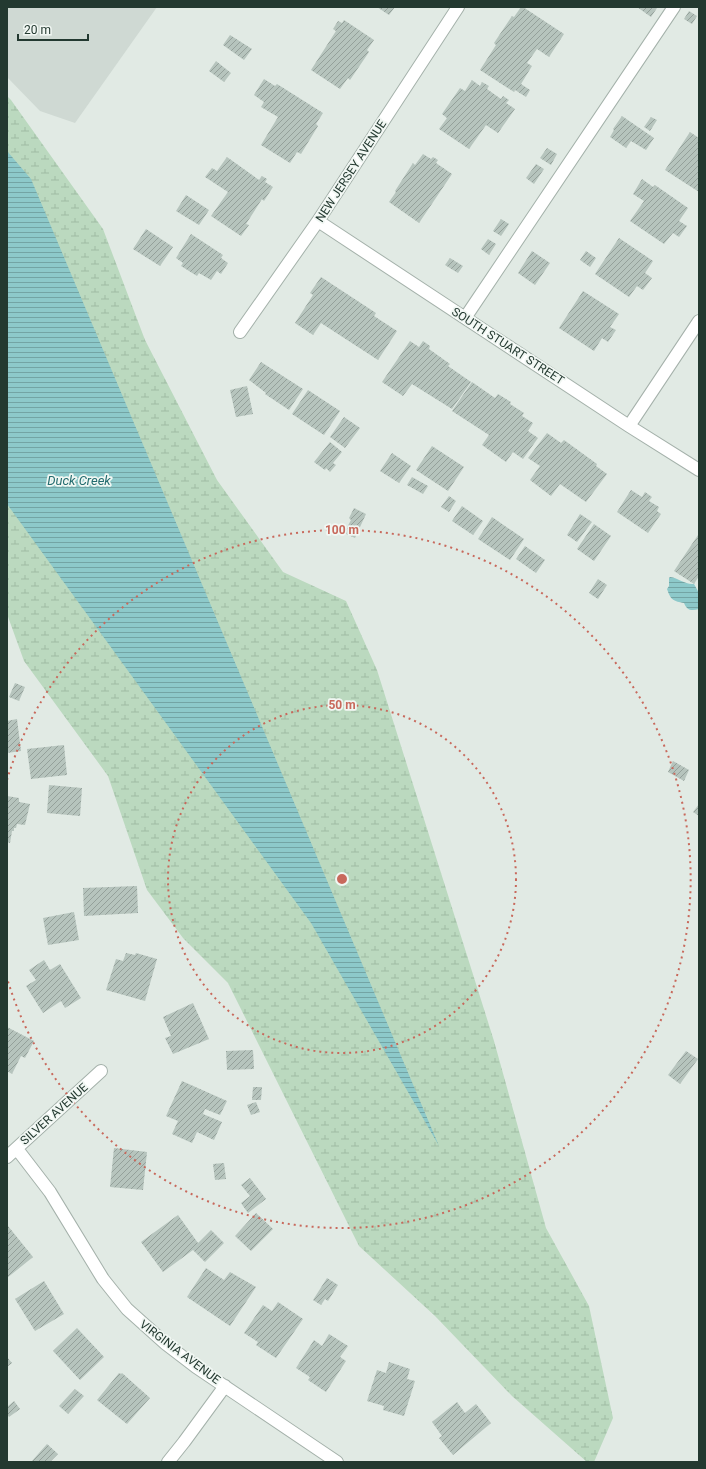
<svg xmlns="http://www.w3.org/2000/svg" width="706" height="1469" font-family="Roboto,sans-serif">
<style>
.built{fill:#cfd9d3}
.wetland{fill:url(#wetland-marsh)}
.water{fill:url(#water-rules)}
.building{fill:url(#building-hatch)}
.lines{fill:none;stroke-linecap:round;stroke-linejoin:round}
.minor-casing{stroke:#a4b1aa;stroke-width:14}
.minor{stroke:#fff;stroke-width:12}
.ring{fill:none;stroke:#c8695c;stroke-width:2;stroke-dasharray:2 4}
.labels{text-anchor:middle;stroke-width:3.5;stroke-linejoin:round;paint-order:stroke}
.street-label{font-size:12px;fill:#233930;stroke:#f1f7f3}
.water-label{font-size:13px;font-style:italic;fill:#236c6f;stroke:#f1f7f3}
.centre{fill:#c8695c;stroke:#f1f7f3;stroke-width:2}
.ring-label{font-size:12px;text-anchor:middle;font-weight:bold;fill:#c8695c;stroke:#f1f7f3;stroke-width:3.5;stroke-linejoin:round;paint-order:stroke}
</style>
<defs>
<pattern id="wetland-marsh" width="20" height="14" patternUnits="userSpaceOnUse"><rect width="20" height="14" fill="#bbd9bf"/><path d="M1 5h8M5 5V1M11 12h8M15 12V8" fill="none" stroke="#a0bba4"/></pattern>
<pattern id="water-rules" width="6" height="5" patternUnits="userSpaceOnUse"><rect width="6" height="5" fill="#8dc9ca"/><path d="M0 2.5h6" fill="none" stroke="#73a4a4"/></pattern>
<pattern id="building-hatch" width="6" height="6" patternUnits="userSpaceOnUse"><rect width="6" height="6" fill="#b6c4bd"/><path d="M-1 1l2-2M0 6l6-6M5 7l2-2" fill="none" stroke="#94a09a"/></pattern>
</defs>
<rect width="100%" height="100%" fill="#e1eae4"/>
<!-- built -->
<path class="built" d="M7 7H157L75 123 40 111 7 77Z"/>
<!-- wetland -->
<path class="wetland" d="M7 96 11 100 103 229 145 340 217 480 283 572 346 601 377 670 494 1041 546 1228 589 1306 613 1418 594 1462H587L512 1396 435 1316 359 1246 228 983 183 938 147 890 108 776 24 661 7 614Z"/>
<!-- water -->
<path class="water" d="M7 151 31 179 439 1146 311 923 7 504Z
M670 577C679 578 685 585 694 584L699 593V609C692 611 687 611 684 603 674 601 671 601 667 589L669 586V578Z"/>
<!-- building -->
<path class="building" d="M377 7H395L389 15Z
M521 7H523L564 34 549 57 537 49 527 63 532 66 521 84 530 90 526 97 515 90 514 92 480 70 496 45 494 43 512 16 514 17Z
M637 7H656L657 8 651 17Z
M689 11 697 16 692 24 684 19Z
M344 20 374 40 367 50 369 52 350 80 348 78 340 89 311 70 336 31 333 29 338 21 342 23Z
M230 35 252 49 244 60 223 45Z
M216 61 231 73 224 82 209 71Z
M264 79 275 86 277 84 323 113 316 124 318 126 301 154 297 152 290 163 261 145 278 117 261 107 264 102 254 95Z
M472 80 480 86 482 82 489 86 487 89 501 99 503 96 509 100 506 103 515 109 498 133 486 125 469 149 439 129 447 118 442 114 460 88 465 91Z
M622 116 654 138 646 150 631 141 626 148 610 137 614 130 613 129Z
M651 117 657 120 650 131 644 127Z
M690 132 699 138V192L665 170Z
M547 148 557 154 551 165 540 158Z
M423 154 431 159 433 157 438 160 436 163 452 174 419 223 389 202 396 192 395 191 413 163 415 165Z
M227 157 259 180 262 176 267 179 265 182 273 187 264 201 262 199 246 224 249 225 241 236 211 216 228 192 205 177 212 168 217 171Z
M536 164 544 169 534 184 526 178Z
M642 179 653 187 655 185 688 208 679 221 687 226 679 237 673 233 664 244 630 221 644 201 633 194Z
M186 195 209 210 199 225 176 211Z
M501 219 509 224 501 236 493 231Z
M146 229 173 247 160 266 133 249Z
M191 234 223 255 221 258 228 263 221 274 217 271 211 280 199 273 197 276 181 266 183 263 176 258Z
M619 238 653 261 645 273 652 278 643 290 637 286 629 297 595 274Z
M488 239 496 244 489 255 481 249Z
M532 251 550 263 535 285 518 273Z
M586 251 596 258 590 267 580 260Z
M450 258 463 266 458 273 445 265Z
M321 277 376 313 374 316 397 331 378 360 321 323 313 335 295 323 313 295 310 293Z
M583 291 619 314 610 327 616 330 608 342 602 338 594 351 559 328Z
M410 341 419 347 423 341 430 346 429 349 450 364 448 366 471 382 452 409 412 384 403 396 382 382Z
M261 362 303 389 289 410 265 394 266 393 249 380Z
M472 382 495 398 498 394 511 402 510 404 524 413 522 416 533 423 528 431 538 438 523 459 513 452 506 462 482 445 489 435 452 411Z
M247 386 253 414 236 417 230 390Z
M308 390 340 411 324 435 292 414Z
M344 417 360 428 345 448 330 437Z
M547 433 561 443 564 440 597 464 596 466 607 474 586 502 560 484 551 496 530 480 540 466 528 458Z
M330 442 342 452 333 463 336 465 330 472 326 468 325 470 314 462Z
M432 446 464 467 448 491 416 470Z
M392 453 411 466 399 483 380 471Z
M412 477 428 486 423 494 407 485Z
M631 490 642 497 645 492 652 497 649 501 659 507 657 511 661 514 648 533 617 512Z
M449 496 456 501 449 512 441 507Z
M462 506 483 521 473 535 452 521Z
M354 508 366 514 355 538 344 533 351 520 349 518Z
M580 514 592 522 577 542 567 535Z
M492 517 524 539 510 560 478 539Z
M594 524 611 536 594 561 577 549Z
M698 535 699 536V576L694 584 674 571Z
M525 546 545 560 536 573 516 559Z
M598 579 607 585 598 599 589 593Z
M15 683 25 687 19 701 9 697Z
M17 719 21 751 7 753V721Z
M64 745 67 775 31 779 27 749Z
M673 761 689 770 684 781 668 772Z
M49 785 82 788 80 816 47 813Z
M7 796 19 798V802L30 804 25 825 17 824 16 828H14V831H12L10 843 7 842Z
M699 804V816L693 812Z
M137 886 138 913 84 916 83 888Z
M74 912 79 940 48 945 43 918Z
M126 953 135 955 136 953 157 959 145 1001 106 990 116 959 123 961Z
M44 960 50 970 60 964 81 998 65 1008 61 1001 43 1013 26 986 36 980 29 970Z
M193 1003 209 1039 173 1054 165 1038 171 1036 163 1017Z
M7 1027 34 1041 25 1058 21 1056 12 1074 7 1071Z
M253 1050 254 1069 227 1070 226 1051Z
M686 1051 698 1059 680 1084 668 1075Z
M182 1081 227 1101 220 1115 205 1109 203 1114 222 1122 214 1140 197 1132 192 1143 172 1134 178 1121 166 1116Z
M253 1087H262L261 1100H252Z
M256 1102 260 1112 251 1115 247 1105Z
M114 1148 147 1152 143 1190 110 1187Z
M224 1163 226 1179 215 1180 213 1164Z
M250 1178 266 1199 248 1213 241 1203 250 1196 241 1185Z
M256 1213 273 1229 251 1251 235 1236Z
M178 1215 198 1243 211 1230 224 1243 205 1262 193 1250 163 1272 141 1242Z
M8 1226 33 1257 7 1278V1227Z
M206 1268 224 1280 230 1272 256 1287 230 1326 187 1297Z
M327 1278 338 1285 328 1301 325 1299 321 1305 313 1300Z
M44 1281 64 1314 35 1331 15 1299Z
M278 1302 303 1319 276 1358 256 1345 258 1342 244 1333 263 1305 272 1311Z
M77 1328 104 1357 80 1380 53 1351Z
M329 1334 348 1346 340 1357 346 1361 326 1392 308 1380 310 1377 296 1368 314 1340 322 1346Z
M7 1357 12 1363 7 1367Z
M389 1362 410 1369 407 1379 415 1381 404 1416 383 1410 384 1406 367 1401 377 1370 386 1373Z
M119 1373 121 1374 122 1373 150 1398 127 1424 97 1400Z
M75 1389 84 1396 68 1414 59 1406Z
M14 1401 20 1409 9 1417 7 1414V1407Z
M457 1402 465 1413 476 1404 491 1423 453 1455 439 1438 442 1436 432 1422Z
M47 1444 58 1454 50 1462H31Z"/>
<g class="lines">
<defs>
<path id="minor" d="M318 221 629 426 699 470
M465 318 674 7
M240 332 318 221 458 7
M629 426 699 321
M17 1149 50 1192 103 1279 127 1309 166 1344 196 1367 337 1462
M7 1157 101 1071
M168 1462 184 1442 225 1386"/>
</defs>
<!-- minor casing -->
<use href="#minor" class="minor-casing"/>
<!-- minor -->
<use href="#minor" class="minor"/>
</g>
<!-- distance rings -->
<g class="ring">
<circle cx="342" cy="879" r="174"/>
<path d="M7 780A349 349 0 1 1 7 978"/>
</g>
<g class="labels">
<!-- street labels -->
<g class="street-label">
<text transform="translate(351 171) rotate(-57)" y="4">NEW JERSEY AVENUE</text>
<text transform="translate(508 346) rotate(33)" y="4">SOUTH STUART STREET</text>
<text transform="translate(54 1114) rotate(-42)" y="4">SILVER AVENUE</text>
<text transform="translate(180 1352) rotate(37)" y="4">VIRGINIA AVENUE</text>
</g>
<!-- water labels -->
<g class="water-label">
<text x="79" y="485">Duck Creek</text>
</g>
</g>
<circle cx="342" cy="879" r="6" class="centre"/>
<g class="ring-label">
<text x="342" y="534">100 m</text>
<text x="342" y="709">50 m</text>
</g>
<!-- border -->
<rect width="706" height="1469" fill="none" stroke="#233930" stroke-width="16"/>
<!-- scale -->
<path d="M18 34v6h70v-6" fill="none" stroke="#233930" stroke-width="2"/>
<text x="24" y="34" font-size="12" fill="#233930" stroke="#f1f7f3" stroke-width="3" paint-order="stroke">20 m</text>
</svg>
